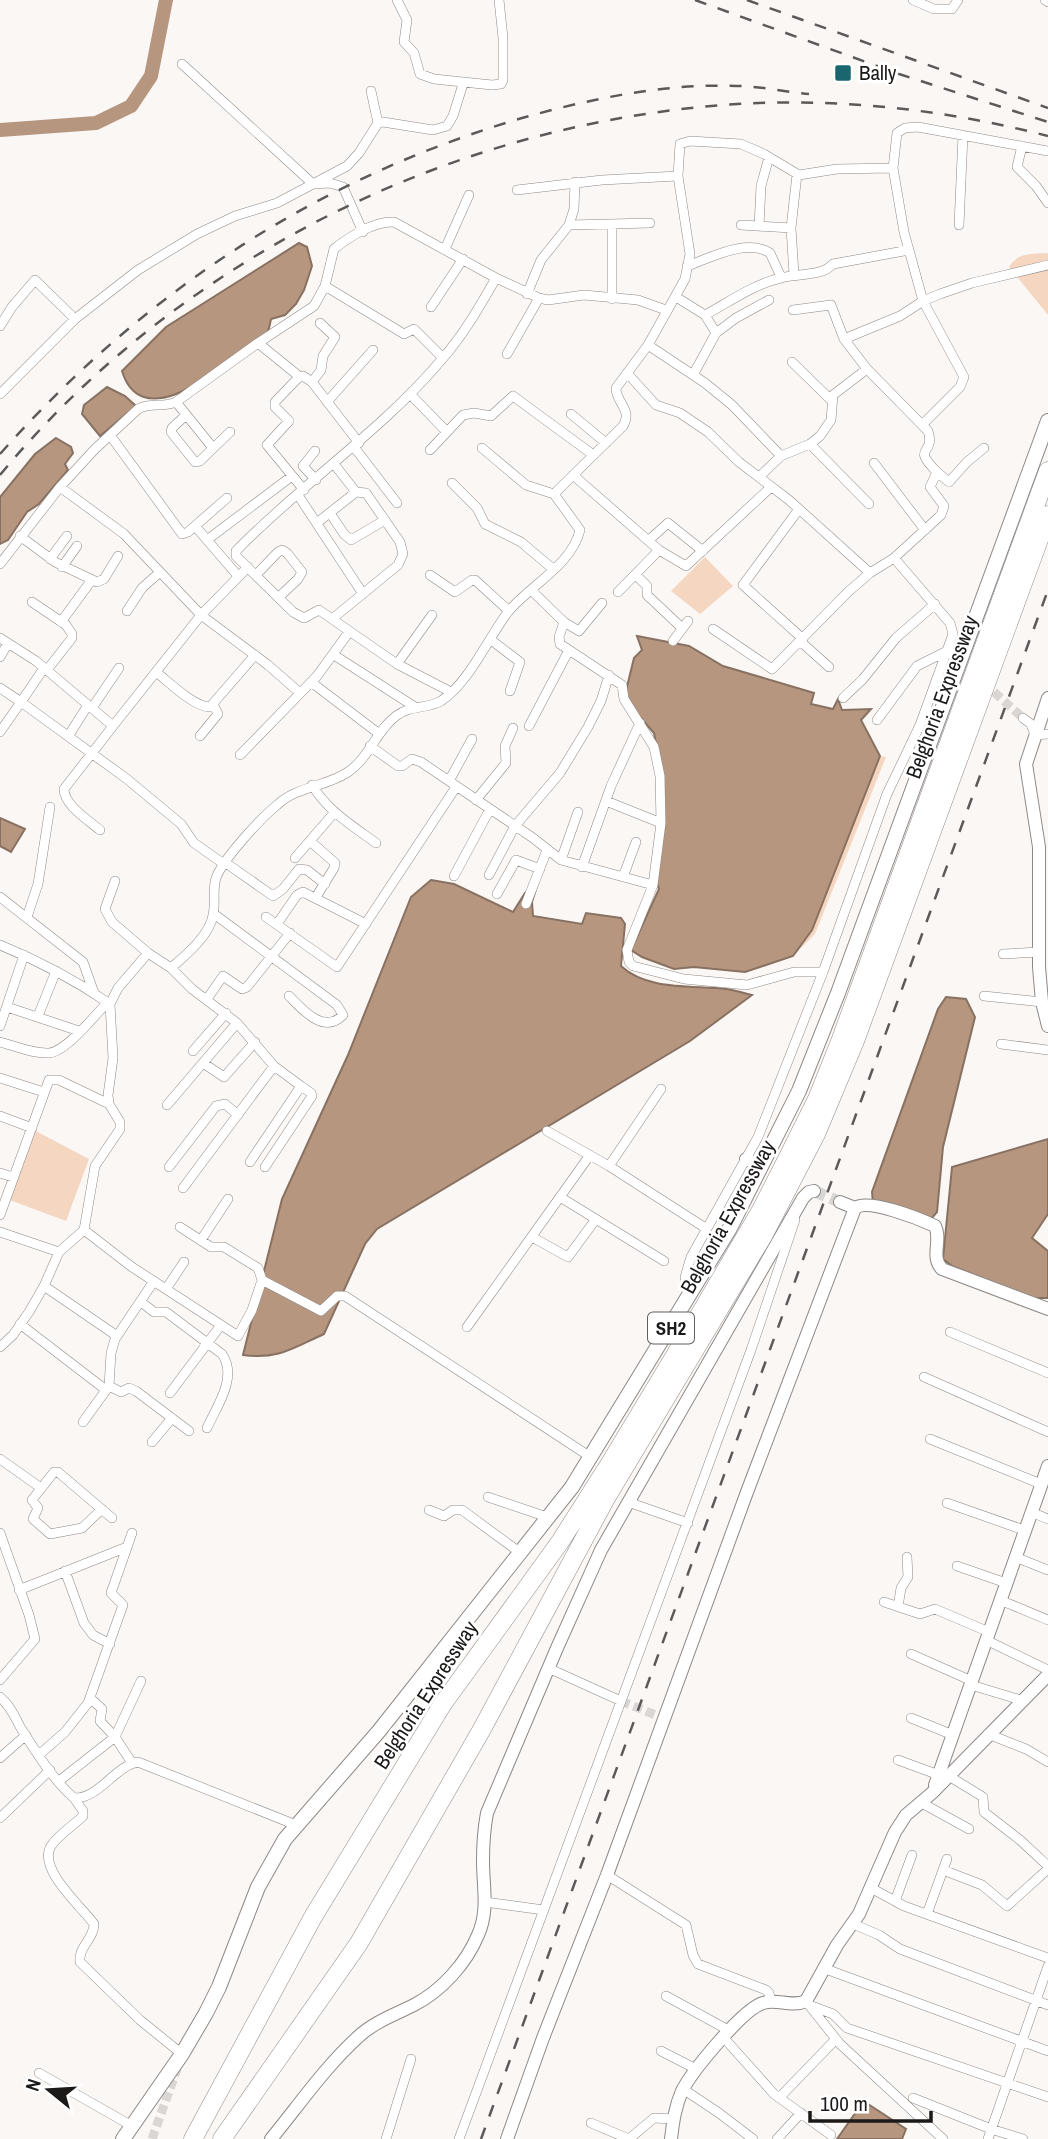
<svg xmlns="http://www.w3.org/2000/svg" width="1048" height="2139" font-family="'Archivo Narrow',sans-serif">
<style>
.green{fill:#f5d6c1}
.water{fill:#b79680;stroke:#887161;stroke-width:2}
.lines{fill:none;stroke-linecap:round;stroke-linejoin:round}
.river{stroke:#b79680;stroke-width:14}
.street-tunnel{stroke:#d9d6d4;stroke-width:9;stroke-dasharray:9 4.5;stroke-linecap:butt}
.secondary-tunnel{stroke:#d9d6d4;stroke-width:12;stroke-dasharray:12 6;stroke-linecap:butt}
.street-casing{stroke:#8d8987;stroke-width:10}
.secondary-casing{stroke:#8d8987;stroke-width:14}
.primary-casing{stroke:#8d8987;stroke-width:16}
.highway-casing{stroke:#8d8987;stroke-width:19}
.street{stroke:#fff;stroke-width:9}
.secondary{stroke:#fff;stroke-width:12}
.primary{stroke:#fff;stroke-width:14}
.highway{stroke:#fff;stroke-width:18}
.rail{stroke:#5c5a59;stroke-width:2.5;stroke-dasharray:12 12;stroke-linecap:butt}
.poi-dot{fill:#1a666f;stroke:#fff;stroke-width:2.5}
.labels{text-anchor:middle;stroke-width:6;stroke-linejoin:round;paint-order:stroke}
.shield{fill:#fff;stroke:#5f5f5e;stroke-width:2}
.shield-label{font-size:19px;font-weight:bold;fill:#1b1a19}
.poi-label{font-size:21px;fill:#1b1a19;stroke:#fff;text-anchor:start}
.street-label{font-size:21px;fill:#1b1a19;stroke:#fff}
</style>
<rect width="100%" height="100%" fill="#fbf7f5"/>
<!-- green -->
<path class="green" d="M1048 253V315L1009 267C1018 252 1032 254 1048 253Z
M705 557 733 586 700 614 671 591Z
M880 756 886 757 815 934 793 956 812 930Z
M34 1130 89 1159 66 1221 7 1199Z"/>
<!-- water -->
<path class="water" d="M299 243 307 247 312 266 304 290 296 304 285 315 271 319C270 324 269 331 266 335 259 344 245 351 235 358 207 379 140 430 122 371L166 327Z
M107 387 125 396 136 406 100 436 82 414 84 405Z
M56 438 71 447 73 453 65 464 68 470 39 504 27 512 8 540 0 544V497L35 454Z
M637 636 689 646 723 666 814 693 811 704 833 709 838 699 842 710 871 709 861 720 880 756 812 930 793 956 745 972 694 967 674 969 642 957 631 950 659 889 656 881 664 787 654 733 624 699 634 658 642 650Z
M0 818 25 829 11 852 0 846Z
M431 880 454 884 513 912 525 893 537 886 532 902 533 916 582 924 586 913 621 918 625 924 621 966C648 991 692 985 726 989 734 990 744 993 752 995L690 1041 377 1229 365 1244 324 1334C293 1348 278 1360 243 1355L282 1199 348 1055 411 897Z
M946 997 966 999 975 1017 943 1147 937 1212 932 1218 873 1204 872 1192 938 1009Z
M1048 1139V1214L1032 1238 1048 1251V1298H1033L952 1266 943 1259 952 1167Z
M868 2104 906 2129 902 2139H837L861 2105Z"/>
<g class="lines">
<!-- river -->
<path class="river" d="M0 130 96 123 131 106 151 76 166 0"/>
<!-- street-tunnel -->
<path class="street-tunnel" d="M984 683 1023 718
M621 1701 663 1718
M152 2139 177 2069"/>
<!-- secondary-tunnel -->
<path class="secondary-tunnel" d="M814 1191 840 1202"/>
<defs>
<path id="street" d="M397 0 407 20 404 42 414 53 420 74 434 79 492 85 501 84 503 80V38L499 0
M913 0 934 9H952L958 0
M1045 0 1048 2
M182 64 313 184 330 183 343 187 363 232
M371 91 378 123
M1022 146 1017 167 1036 186 1048 203
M517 190 602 180 678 176
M569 225 650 223
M741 225 791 228
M959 225 963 135
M759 226 761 186 769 157
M445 249 469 195
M687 266C710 258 747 238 770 253L781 277
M794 274 791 228 797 174
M325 286 404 334 414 329 443 358
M527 294 541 260 569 225 574 209 575 182
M676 297 705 315 716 333 693 375
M612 299V224
M431 307 463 259
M793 310 831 305 844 339
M705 315C729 302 754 284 781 278 797 273 822 277 833 264L909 250
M320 323 335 337 323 356 321 370 312 382 359 443
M0 326 12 307 35 280 75 319
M716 333 736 318 769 300
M258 343 300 377
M507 354 539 298
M792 362 831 400
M627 373 656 405 680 413 708 432 739 462 789 500 870 573 894 558 941 515 944 506 930 487 937 472C910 445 936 456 928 431L867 369
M0 394 75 319 138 270 197 234 235 216 277 203 347 166 359 153 378 123 383 122 433 130 447 126 453 116 463 84
M410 394 447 432
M176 402 213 448
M327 402 373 350
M571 414 606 443
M186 415 172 428 171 432 195 462 200 461 230 432
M922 425 960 387 964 377 923 301 904 232 893 168 897 133 905 128 918 127 1048 151
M110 435 182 534 188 532 227 498
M810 444 869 504
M354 447 397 503
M482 448 526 485 554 494
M430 450 463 415 474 413 491 416 513 396 592 454
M315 451 303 466 316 480
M781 456 732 405 705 383 648 345 685 279 690 254 678 176 680 144 690 141 741 144 764 154 799 175 837 169 893 168
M874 463 925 530
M334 464 356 492
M937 472 949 482 967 462 984 448
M573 475 659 550 686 566 771 487
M759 477 781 456 810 444 820 436 831 420 833 395 867 369 844 339 900 316 923 301 940 294 972 283 1048 265
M452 483 477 508 485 524 521 542 553 569
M60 487 124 534 201 615 268 665 300 693
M304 490 267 445 289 421 275 407V402L298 378 303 376 312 382
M298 495 363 594
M799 509 743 585 803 639
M330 513 344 534 351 540 385 520
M318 522 356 492 366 493 400 542 403 554 398 565 332 619 397 664 451 692
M195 526 238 576
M20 536 55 562 97 582 104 579 118 556
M207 540 292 476
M649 540 668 523 703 551
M50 559 67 536
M0 564 60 487 94 450 138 409C150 402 163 408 176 402L258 343 314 306 325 286 334 249C349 237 374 221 394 222L496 278 539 298 548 300 584 295 638 300 666 310
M62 567 77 546
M256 575 278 552 282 550 287 553 302 572 298 579 279 597
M430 575 455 592 472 580H475L509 611
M636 575 647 586V595L682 628
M532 591 564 622 559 637 560 644 622 685 624 699 654 747 660 776 661 823 653 885
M618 592 659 550
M32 602 66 625 72 634V638L47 670
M127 611 142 588 159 573
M332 619 319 610 304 618 293 612 236 556V551C302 483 382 431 443 358 464 334 480 306 496 278
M61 622 91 581
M564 622 579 631 602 603
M713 629 772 669 849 591 870 573
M0 638 36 661 113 726 64 789C64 805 88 820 100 830
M491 640 520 662 510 691
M673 641 688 621
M800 641 829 667
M334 655 415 707
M0 657 8 643
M397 664 432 615
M44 668 21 702 127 779 181 824 194 843 224 864
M156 672C169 682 194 707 210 707L255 655
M311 682 378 733
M0 688 21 702 0 732
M843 698 863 679 896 638 935 604
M92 708 119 668
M1023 718 1031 724 1035 735 1048 734
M877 720 917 666 949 650
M113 726 201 615 248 567
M529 726 569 650
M69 735 88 705
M200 736 218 714 213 704
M370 746 398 766H402L412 759 421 762 533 838 561 860 653 885 627 950 629 962 633 966 684 979 747 985 794 972H823
M240 755 317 676 349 632
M449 781 472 739
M312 785C328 811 351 825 376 843
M476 800 506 763 505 746 513 728
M606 801 661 823
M310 841 335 863 334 868 316 897
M295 858 334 813
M561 860 578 812
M226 863 273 896 283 889 299 869 307 870 325 884
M582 867 611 786 640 723
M489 875 515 826 560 773 588 727 601 701 609 675
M454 876 490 809
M623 877 636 842
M115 881 105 909 112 922 148 953 171 968 192 989 237 1023 167 1105
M497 894 516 860 540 869
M0 897 83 962 94 993
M526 904 547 850
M214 914 337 1005 343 1015C324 1035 303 1010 289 996
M27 917 38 884 50 807
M266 917 337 967 456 787
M277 924 297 895 303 892 366 924
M0 945C39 961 75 980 110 1004
M1003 954 1039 952
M171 968C186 955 210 935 213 915 216 902 212 891 216 878 223 859 260 819 277 805 297 786 326 787 348 772 369 758 376 731 396 716 410 705 427 709 441 701 469 683 488 638 508 612 529 586 572 565 580 530L554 494 623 426C633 410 616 403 616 388L648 345
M984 996 1042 1002
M207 999 223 976 242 989 247 987 290 933
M7 1007 79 1031
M38 1016 56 971
M237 1023 274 1066 301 1086 250 1162
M0 1026 24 955
M0 1042C15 1046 33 1054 49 1053 66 1052 95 1015 107 1003
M1001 1044 1048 1050
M193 1051 226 1013
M203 1063 224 1077 255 1042
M0 1078 44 1092
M661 1089 609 1166 707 1229
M0 1116 32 1128
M547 1131 609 1166
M169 1167 216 1106 225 1104 238 1115
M265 1167 312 1096 311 1093 301 1086
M0 1173 13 1177
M183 1188 274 1066
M560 1197 664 1261
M0 1215 49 1080H59L109 1104
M180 1227 211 1247H224L258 1268 262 1280
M84 1230 132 1267 238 1336 252 1310 262 1280 321 1311 337 1296H345L592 1458
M0 1232 59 1252
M532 1237 568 1257 596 1219
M201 1240 228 1199
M44 1286 117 1336
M166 1289 184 1262
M689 1294 685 1277 691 1257 758 1137 823 972 887 794 920 725 953 634 950 623 894 558
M141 1302 154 1312H166L222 1354C238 1377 217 1406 207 1428
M20 1324 106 1390
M467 1327 590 1155
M950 1332 1048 1373
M0 1347 13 1335 29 1312 44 1286 59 1252 84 1230 95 1166 120 1129V1122L109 1104 108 1095 113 1058 110 1004 118 988 148 953
M924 1377 1048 1432
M109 1386 121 1392 129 1388 136 1391 189 1431
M170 1393 221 1325
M83 1422 109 1386 111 1353 115 1339 154 1281
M930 1439 1041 1484
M152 1442 172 1418
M0 1459 41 1488
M488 1497 550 1518
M628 1502 688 1523
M947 1503 1024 1530
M102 1509 82 1528 50 1534 33 1519 38 1508 32 1500 54 1472H58L112 1518
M429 1510 444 1516 453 1510H462L522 1554
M1031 1512 1048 1519
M0 1533 29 1615 35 1639 0 1680
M1015 1557 1048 1570
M957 1566 1006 1583
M65 1571 84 1623 93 1635 110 1644
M19 1590 127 1547
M1000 1600 1048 1620
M884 1602 920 1614 935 1609 989 1632
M898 1607 901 1588 908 1577 907 1557
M986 1640 1048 1670
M911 1654 972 1681
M548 1668 621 1701
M971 1685 1021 1700
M0 1697C11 1706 15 1718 22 1730 36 1752 54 1781 74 1798 99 1799 115 1766 138 1762L296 1825
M90 1698 102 1709 100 1721 115 1737 132 1763
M911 1718 953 1735
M988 1734 1026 1749 1048 1762
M40 1754 65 1732 88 1703 123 1605 111 1593 132 1533
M0 1758 26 1735
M898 1760 939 1775
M947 1775 983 1797 984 1812 1020 1840 1048 1866
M59 1781 115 1737 141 1681
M74 1798 83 1811V1816C73 1826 59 1834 51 1846 37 1869 82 1907 94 1924 94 1939 78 1947 80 1962L140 2020 182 2054
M920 1802 969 1829
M0 1818 50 1770
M943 1870 982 1885 1007 1906 1048 1869
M607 1875 686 1925 693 1955 698 1964 766 1990 769 1993 771 2002
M871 1888 904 1906 1048 1958
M895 1901 912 1855
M485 1902 544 1910
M927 1914 947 1859
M853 1924 879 1935 900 1949 1048 2005
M823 1968 1048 2051
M666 1996 730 2031
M808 2004 840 2044 943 2139
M809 2005 833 2014 847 2028 1048 2097
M724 2038 774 2094 831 2135
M661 2051 696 2069
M39 2073 132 2126
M683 2089 719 2113 753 2139
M779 2098 836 2039
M913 2098 991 2129 1023 2139
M591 2123 629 2139
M386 2139 411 2059
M459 2139 751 1350 795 1220
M629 2139 654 2118 674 2119
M777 2139 801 2113
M988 2139 1048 1966"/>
<path id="secondary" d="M1048 698 1026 764 1039 847V967L1042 1002 1048 1026
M746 1159 755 1163
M840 1202 855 1208
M935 1785 1048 1466
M271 2139C299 2105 325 2067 358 2037 374 2022 394 2015 414 2005 441 1991 466 1964 478 1935 489 1911 483 1887 483 1861 483 1845 484 1829 487 1813L557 1648 601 1550 803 1198 809 1192 814 1191
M507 2139 543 2038 607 1875 747 1492 855 1208C868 1198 920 1219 935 1226 942 1240 930 1257 942 1269L1048 1309
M671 2139C673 2122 675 2107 682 2091 692 2071 743 2009 763 2003 777 1998 791 2008 806 2001L837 1945 859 1914 895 1832 906 1815 932 1793 1048 1675"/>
<path id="primary" d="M123 2139 182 2054 206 2013 219 1987 258 1887 285 1839 379 1731 572 1487 730 1228 799 1091 838 993 1048 421"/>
<path id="highway" d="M193 2139 313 1917 442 1705 560 1542 612 1460 700 1314 761 1210 786 1161 817 1099 841 1039 1048 471
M222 2139 359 1943 482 1729 606 1498 763 1236 816 1134 855 1041 1048 515"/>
</defs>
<!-- street casing -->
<use href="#street" class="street-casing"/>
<!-- secondary casing -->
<use href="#secondary" class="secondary-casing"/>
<!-- primary casing -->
<use href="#primary" class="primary-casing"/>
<!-- highway casing -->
<use href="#highway" class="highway-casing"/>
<!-- street -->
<use href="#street" class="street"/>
<!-- secondary -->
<use href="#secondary" class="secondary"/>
<!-- primary -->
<use href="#primary" class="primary"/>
<!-- highway -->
<use href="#highway" class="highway"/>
<!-- rail -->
<path class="rail" d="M695 0 899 74 1048 122
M747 0 1048 108
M0 454C143 293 315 179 522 118 590 99 665 83 736 86 760 86 785 92 809 94
M0 475C172 267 433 133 701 107 817 95 935 107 1048 136
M481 2139 1048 590"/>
</g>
<!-- markers -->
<rect class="poi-dot" x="834" y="64" width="18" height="18" rx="3.5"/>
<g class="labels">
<!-- shield labels -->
<rect class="shield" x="648" y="1312.5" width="46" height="31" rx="5"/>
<g class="shield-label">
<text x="671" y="1335">SH2</text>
</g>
<!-- poi labels -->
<g class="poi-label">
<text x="859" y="80">Bally</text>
</g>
<!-- street labels -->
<g class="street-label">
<text transform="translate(942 697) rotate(-70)" y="7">Belghoria Expressway</text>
<text transform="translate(728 1217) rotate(-61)" y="7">Belghoria Expressway</text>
<text transform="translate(426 1695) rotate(-57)" y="7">Belghoria Expressway</text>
</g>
</g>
<!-- north arrow -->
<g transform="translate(49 2090) rotate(288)" stroke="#ffffff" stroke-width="5" paint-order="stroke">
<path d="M0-5L12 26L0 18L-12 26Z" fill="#1b1a19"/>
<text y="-10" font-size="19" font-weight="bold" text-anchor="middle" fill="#1b1a19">N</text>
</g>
<!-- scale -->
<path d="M810 2111v10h121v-10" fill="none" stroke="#1b1a19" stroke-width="3.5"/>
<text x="820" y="2111" font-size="21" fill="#1b1a19" stroke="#ffffff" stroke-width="5" paint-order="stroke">100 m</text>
</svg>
